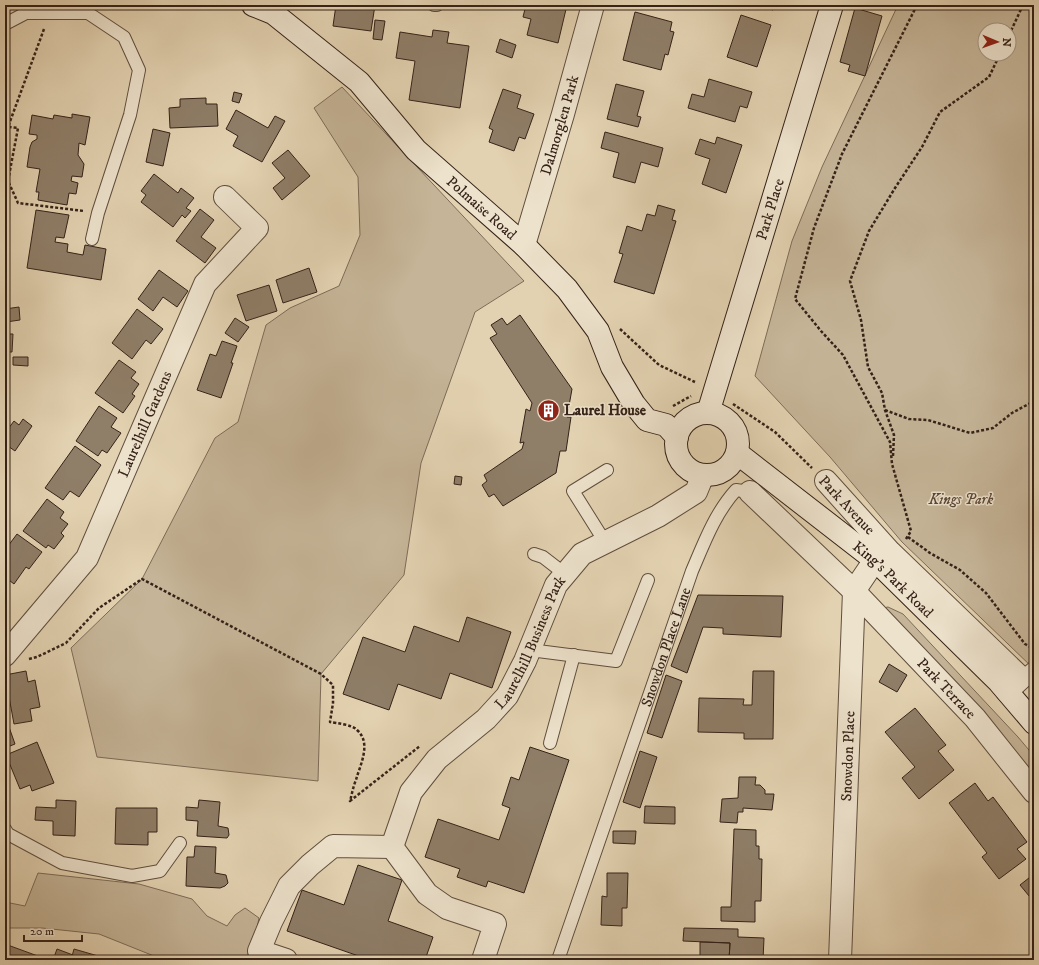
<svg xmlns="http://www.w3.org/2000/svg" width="1039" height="965" font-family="'IM FELL DW Pica',serif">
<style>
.green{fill:#c5b497;stroke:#7d6b58;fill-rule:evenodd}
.building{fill:#8f7e68;stroke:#352218}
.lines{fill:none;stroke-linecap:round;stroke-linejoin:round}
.lane-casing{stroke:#604e3e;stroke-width:14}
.street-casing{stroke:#604e3e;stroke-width:24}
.secondary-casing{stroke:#352218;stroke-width:24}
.path{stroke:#352218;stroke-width:2.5;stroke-dasharray:3 2;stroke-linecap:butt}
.lane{stroke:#ede2cc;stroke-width:12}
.street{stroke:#ede2cc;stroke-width:22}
.secondary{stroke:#ede2cc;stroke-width:22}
.labels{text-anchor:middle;stroke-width:3;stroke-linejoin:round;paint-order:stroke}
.street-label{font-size:15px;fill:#352218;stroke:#ede2cc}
.poi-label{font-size:15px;font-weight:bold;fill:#352218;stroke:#ede2cc;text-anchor:start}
.park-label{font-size:15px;font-style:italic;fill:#594638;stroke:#ede2cc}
</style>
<rect width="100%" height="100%" fill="#e3d2b1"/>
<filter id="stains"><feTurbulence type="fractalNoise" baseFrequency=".005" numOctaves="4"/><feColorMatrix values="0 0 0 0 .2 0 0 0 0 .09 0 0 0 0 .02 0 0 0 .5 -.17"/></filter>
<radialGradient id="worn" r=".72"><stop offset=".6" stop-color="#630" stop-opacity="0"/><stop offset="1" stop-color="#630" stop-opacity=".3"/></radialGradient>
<!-- green -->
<path class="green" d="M898 5H1034V669L902 542 830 457 755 376 792 241 822 167ZM985 30H1009V54H985Z
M342 87 524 281 475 312 421 463 404 575 321 674 318 781 97 757 71 648 142 579 215 438 238 422 266 325 290 308 339 286 360 235 358 177 314 108Z
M888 607 903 614 1018 737 1034 756V792L878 609Z
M38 873 139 884 192 899 207 916 227 926 235 915 245 908 259 918 253 948 262 960H164L99 934 42 928H5V902L25 906Z"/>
<!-- building -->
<path class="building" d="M336 5H375L371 31 333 26Z
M526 5 536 7 537 5H567L558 43 527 35 531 19 523 17Z
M757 5H775L773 10Z
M855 8 882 16 865 76 848 71 850 65 840 62Z
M635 12 672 22 670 31 674 32 668 55 665 54 661 70 623 60Z
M741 15 771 25 757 67 727 57Z
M375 20 385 21 382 40 373 39Z
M433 30 449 32 447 43 469 46 460 108 409 100 415 61 396 58 400 32 432 37Z
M500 39 516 45 512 58 496 52Z
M709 79 752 92 747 108 740 106 735 122 688 108 692 94 704 97Z
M616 84 644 91 637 116 641 117 638 127 607 119Z
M503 89 521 95 517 108 534 114 525 139 519 137 514 151 489 142 493 130 489 128Z
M234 92 242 94 239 103 232 101Z
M206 98V104H217L218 126 170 128 169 108 180 107V99Z
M236 110 268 128 275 116 285 121 262 162 233 146 238 136 226 129Z
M72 114 90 117 85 145 79 143 78 155 84 164 82 177 72 176 71 181 78 183 76 194 69 193 67 205 38 200 39 192H36L40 169 27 167 30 147 32 142 37 139V135L29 134 32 115 53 119 54 115 72 118Z
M153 129 170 133 163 166 146 162Z
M605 132 663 148 658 167 641 162 635 183 613 177 619 153 601 148Z
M717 137 742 145 726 193 702 184 710 159 695 154 700 139 715 144Z
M288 150 310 176 282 200 273 188 285 178 272 163Z
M154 174 178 193 181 188 194 198 186 208 191 211 185 218 182 215 173 227 141 202 146 195 141 191Z
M658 205 675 210 672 220 676 221 654 294 614 282 623 254 619 253 627 226 642 231 647 214 655 216Z
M200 209 214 220 201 237 216 248 205 263 176 241Z
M36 210 69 215 64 238 56 237 55 242 68 244 67 252 83 255 85 245 106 249 101 280 27 268Z
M309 268 317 292 283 303 276 280Z
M159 270 188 291 177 307 163 297 153 311 138 299Z
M269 285 277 311 246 321 237 295Z
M19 307 20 320 6 322 5 309Z
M137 309 163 329 151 344 146 340 132 359 112 343Z
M520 315 572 389 567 417H571L566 451H560L556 473 503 506 494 494 489 497 482 485 487 481 484 475 522 449 524 442 520 443 526 409 530 411 532 403 490 338 497 334 491 325 502 318 507 325Z
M235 318 249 327 238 342 225 333Z
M5 334H13L12 352H5Z
M222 341 237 346 231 363H233L221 398 197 390 210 354 216 356Z
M13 357H28V366L13 365Z
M119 360 136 372 131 378 139 384 132 394 135 396 123 413 95 393Z
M99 406 117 418 111 427 121 433 107 453 102 450 98 456 76 441Z
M23 419 32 426 15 451 5 444V433L14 421 19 425Z
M75 446 101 465 79 497 70 491 63 500 45 488Z
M455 476 462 477 461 485 454 484Z
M47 499 64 512 60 518 68 524 61 533 64 536 54 549 48 545 46 548 23 531Z
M17 534 42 552 29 569 26 567 14 584 5 577V550Z
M698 595 783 596 781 637 723 634V628L703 627 687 673 671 666Z
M467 617 511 632 492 688 450 673 441 699 398 684 389 710 343 694 363 637 405 652 414 626 459 642Z
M889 664 907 675 897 692 879 682Z
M26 671 28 682 35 680 40 707 30 709 32 721 14 724 5 675Z
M753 671H774L773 739H744V733L698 732 699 698 744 699 743 705H752Z
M666 675 682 681 662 738 647 733Z
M915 708 946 745 938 751 954 770 919 799 902 778 915 767 885 732Z
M9 727 15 744 5 748V728Z
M37 742 54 783 32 791 30 785 20 789 6 755Z
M530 747 569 760 524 893 488 881 486 887 457 877 460 869 425 857 438 819 499 840 510 808 502 805 511 777 519 780Z
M640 751 657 757 640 808 623 802Z
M739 777H756L755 785H760L765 790V794H774L772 810 743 808V812H738L737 823 720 822 722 799 738 798Z
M975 783 988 801 993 797 1027 842 1017 849 1026 859 999 879 982 857 987 853 949 803Z
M56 800 76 801 75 836 53 835V821L35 820 36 807 56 808Z
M199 800 220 802 218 826 228 828 229 835 227 838 197 836 198 821 186 820V807L198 808Z
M645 806 675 807V824L644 823Z
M116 808H157V832H148V845L115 844Z
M734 829 756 830V846H759V859H762L761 901H755V922L721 921V907H731Z
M613 831H636L635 844 613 843Z
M195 846 216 847 215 873 226 875 228 883 225 886 220 888 186 886 187 857H194Z
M358 865 402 880 388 921 433 937 425 960H370L287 931 302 890 344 905Z
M607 873H628L627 908H622V926L601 925 602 896 607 897Z
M1034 874V902L1020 885Z
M684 928 738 929V937L764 938 763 960H729L730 943 683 941Z
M700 942 730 943 729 960H700Z
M5 944 46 959V960H5Z
M57 949 73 955 71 960H53Z
M74 949 105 958 104 960H71Z"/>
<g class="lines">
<defs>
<g id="lane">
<path d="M434 5H437"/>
<path d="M5 24 26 13H88L124 37 139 70 130 115 98 213 92 239"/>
<path d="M605 542 573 491 607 470"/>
<path d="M534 554 543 557 565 574"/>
<path d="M530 650 616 661 648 580"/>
<path d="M1021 678 1034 667"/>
<path d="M550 743 574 655"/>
<path d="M5 829 8 834 62 863 132 876 160 871 180 843"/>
<path id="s1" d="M558 960 692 571C704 543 715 513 736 490L750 492"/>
</g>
<g id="street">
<path id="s2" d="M524 245 563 114 593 5"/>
<path d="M826 481 890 552 1021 678 1007 691"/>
<path id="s3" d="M750 492 854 591 975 718 1034 792"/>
<path id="s4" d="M5 655 87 558 205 284 257 228 225 197"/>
<path id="s5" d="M392 847 411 792 437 759 486 719 507 696 525 661 556 585 582 554 658 516 696 492 703 475"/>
<path d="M392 847 427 894 447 908 495 924 483 960"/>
<path d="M286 960 259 951 271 922 289 886 310 865 333 846 392 847"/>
<path id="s6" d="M840 960 854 591 875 560"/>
</g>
<g id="secondary">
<path id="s7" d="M253 5 273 13 359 82 416 150 524 245 567 289 598 331 612 367 634 404 647 420 666 425 677 437"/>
<path id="s8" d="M708 413 832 5"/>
<circle cx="707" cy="444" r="31"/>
<path id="s9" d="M737 453 875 560 999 682 1034 723"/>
</g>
</defs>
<!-- lane casing -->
<use href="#lane" class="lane-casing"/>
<!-- street casing -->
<use href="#street" class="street-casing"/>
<!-- secondary casing -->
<use href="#secondary" class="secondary-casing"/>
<!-- path -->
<path class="path" d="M44 29 8 127 18 128 8 181 18 203 84 211
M1009 35 1023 5
M620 329 659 365 695 382
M733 404 775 432 812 468
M673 406 691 396
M885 410 909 419 928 420 970 433 993 428 1012 413 1034 401
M893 456 894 435 885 410 882 393 868 367 861 320 850 281 869 231 895 188 922 147 940 112 989 77 1000 54
M908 537 930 553 960 570 986 593 1025 644 1034 649
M906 539 911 531 892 464 890 442 843 355 821 331 795 299 814 228 842 154 917 5
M29 659 37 657 66 643 99 608 142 579 321 674 333 685V703L330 722C337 723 353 725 357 730 372 743 360 765 356 780 353 787 352 794 350 801L420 746"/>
<!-- lane -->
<use href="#lane" class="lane"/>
<!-- street -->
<use href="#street" class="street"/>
<!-- secondary -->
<use href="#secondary" class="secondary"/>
</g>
<!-- icons -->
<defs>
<symbol id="building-disc" viewBox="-11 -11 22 22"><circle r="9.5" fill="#8f2418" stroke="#ede2cc"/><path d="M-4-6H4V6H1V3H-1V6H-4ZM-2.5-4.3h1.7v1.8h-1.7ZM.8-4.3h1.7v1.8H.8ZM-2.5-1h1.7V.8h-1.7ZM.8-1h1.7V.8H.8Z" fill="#fff"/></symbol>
</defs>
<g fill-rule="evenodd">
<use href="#building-disc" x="536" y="398" width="25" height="25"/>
</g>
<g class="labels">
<!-- street labels -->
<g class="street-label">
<text dy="5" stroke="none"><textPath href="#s2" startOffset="125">Dalmorglen Park</textPath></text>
<text dy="5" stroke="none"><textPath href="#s7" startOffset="308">Polmaise Road</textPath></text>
<text dy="5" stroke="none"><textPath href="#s8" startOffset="213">Park Place</textPath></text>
<text dy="5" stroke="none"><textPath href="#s4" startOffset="273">Laurelhill Gardens</textPath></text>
<text transform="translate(847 505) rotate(47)" y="5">Park Avenue</text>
<text dy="5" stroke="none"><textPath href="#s9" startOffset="201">King's Park Road</textPath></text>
<text dy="5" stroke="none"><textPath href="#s5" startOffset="253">Laurelhill Business Park</textPath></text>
<text dy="5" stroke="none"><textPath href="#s1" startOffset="331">Snowdon Place Lane</textPath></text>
<text dy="5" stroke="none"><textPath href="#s3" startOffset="278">Park Terrace</textPath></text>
<text dy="5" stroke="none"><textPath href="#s6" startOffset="204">Snowdon Place</textPath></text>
</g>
<!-- poi labels -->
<g class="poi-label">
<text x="564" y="415">Laurel House</text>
</g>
<!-- park labels -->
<g class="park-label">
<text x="961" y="504">Kings Park</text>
</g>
</g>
<!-- margin -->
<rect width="1039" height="965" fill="none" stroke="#e3d2b1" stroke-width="20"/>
<rect x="6" y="6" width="1027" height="953" fill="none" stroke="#352218" stroke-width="2"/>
<rect x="10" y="10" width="1019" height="945" fill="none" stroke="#352218"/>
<!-- north arrow -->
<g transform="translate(997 42) rotate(92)"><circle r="19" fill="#ede2cc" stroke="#a39584"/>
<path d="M0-3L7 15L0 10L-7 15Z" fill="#8f2418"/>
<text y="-6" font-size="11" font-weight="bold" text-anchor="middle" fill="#352218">N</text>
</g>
<!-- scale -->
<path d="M24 935v6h58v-6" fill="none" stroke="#352218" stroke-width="2"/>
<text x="30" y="935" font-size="12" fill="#352218" stroke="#ede2cc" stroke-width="3" paint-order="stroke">20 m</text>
<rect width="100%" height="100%" filter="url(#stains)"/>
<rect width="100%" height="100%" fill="url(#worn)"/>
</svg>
